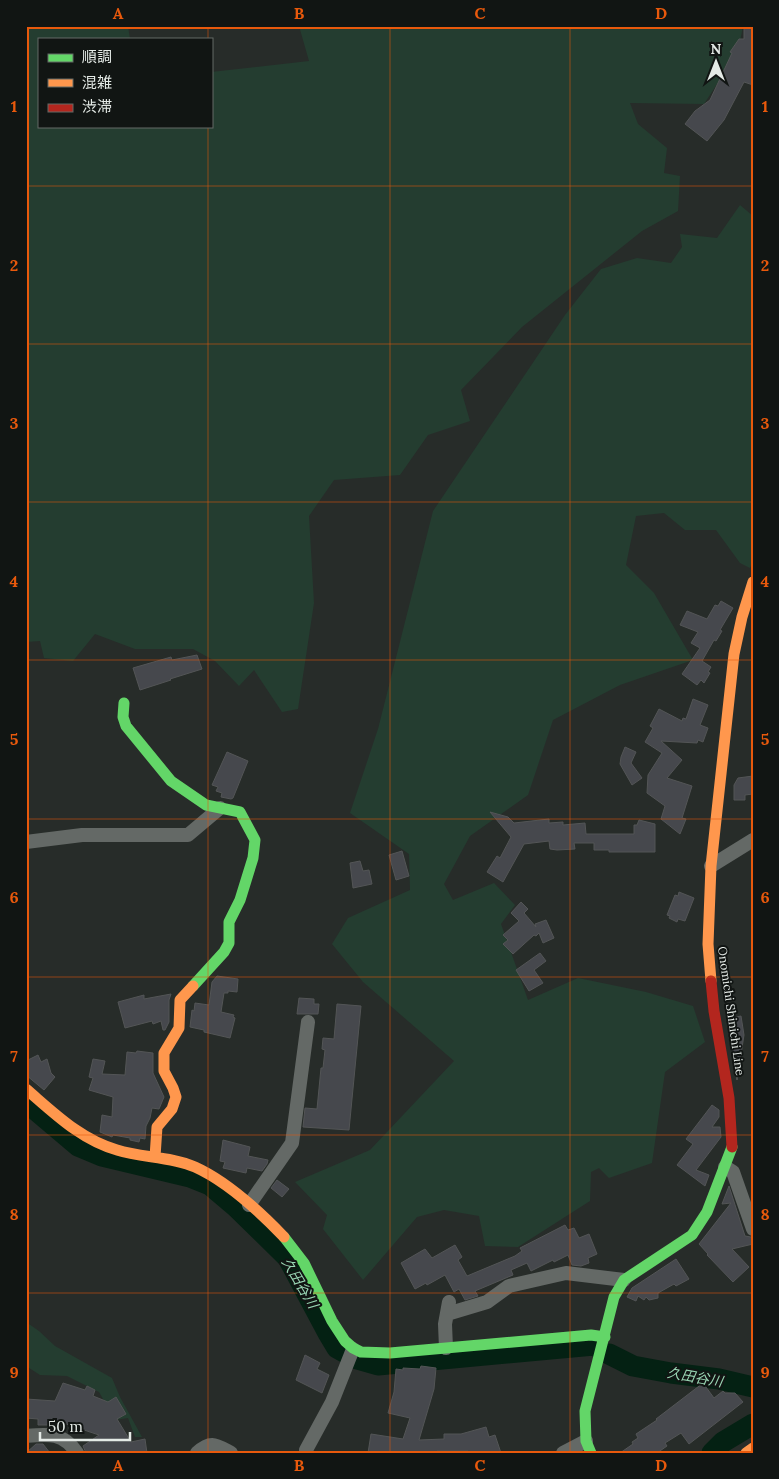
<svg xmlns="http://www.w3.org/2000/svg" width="779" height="1479" font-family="Lora,'Noto Sans JP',serif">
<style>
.green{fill:#243d30}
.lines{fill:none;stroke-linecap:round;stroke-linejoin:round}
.river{stroke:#042113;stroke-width:21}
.building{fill:#46484d;stroke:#535556}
.street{stroke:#646966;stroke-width:14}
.fast{stroke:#63d668;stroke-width:11}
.slow{stroke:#ff974d;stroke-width:11}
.jam{stroke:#b3261e;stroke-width:11}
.grid{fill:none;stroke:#e8590c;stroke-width:1;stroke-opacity:0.55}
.labels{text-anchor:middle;stroke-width:4;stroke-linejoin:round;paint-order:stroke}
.street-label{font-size:12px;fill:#e4eae6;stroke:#111513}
.water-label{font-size:14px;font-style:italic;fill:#99d6b4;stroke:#111513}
.neatline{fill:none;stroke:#e8590c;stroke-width:2}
.grid-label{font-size:16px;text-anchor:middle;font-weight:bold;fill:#e8590c}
</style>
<rect width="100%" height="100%" fill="#272c29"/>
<!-- green -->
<path class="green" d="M26 26H128L130 39H39V126H211V72L309 61 299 26H743L738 52 704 104 630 103 638 124 667 148 664 173 680 176 678 211 642 231 522 327 461 390 470 421 428 435 400 475 334 480 309 516 314 603 298 709 282 712 254 670 239 686 215 661 193 649H135L95 634 73 661 44 658 40 641 26 642 28 616Z
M740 205 753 216V561L750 568 740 563 716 530H685L664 513 636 516 626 565 654 593 693 660 620 685 553 720 528 795 470 836 444 884 453 900 494 883 515 905 501 924 528 1000 578 978 646 992 693 1006 705 1042 665 1072 652 1163 609 1178 599 1168 591 1172 590 1201 518 1247 485 1246 479 1216 444 1210 417 1217 363 1280 323 1229 327 1215 295 1182 370 1150 454 1061 363 982 332 944 348 918 410 890 409 854 350 813 378 729 433 511 565 315 601 269 637 258 671 263 682 247 680 234 717 238Z
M26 1322 39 1331 55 1346 112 1378 120 1397 142 1437H135L128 1418 115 1420 99 1392 67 1376 40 1375 26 1366Z"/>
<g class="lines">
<!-- river -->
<path class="river" d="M26 1102 78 1146 102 1156 190 1177 210 1185 236 1207 288 1258 328 1333 337 1348 357 1359 378 1365 594 1345 597 1347
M609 1354 633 1366 671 1373 719 1379 753 1387
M712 1453 723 1442 753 1424"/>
</g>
<!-- building -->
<path class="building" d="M744 26H753V85L744 82 724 120 707 141 685 124 695 111 710 100 732 53 730 52 739 39H744Z
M721 601 733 608 720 630 722 631 716 641 714 640 702 661 711 667 708 672 710 673 704 683 701 680 697 685 682 674 700 648 691 643 698 632 680 625 687 611 707 619 715 605 718 606Z
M197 655 202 669 170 679 171 680 140 690 133 668 171 657 172 660Z
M693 699 708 705 700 725 708 728 703 742 698 740 697 743 661 741 682 760 667 778 692 786 682 818 686 819 680 834 661 819 665 806 647 793 648 775 662 753 645 742 653 728 650 726 659 709 682 721 683 718 686 719Z
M625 747 636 752 631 763 642 778 632 785 620 764 621 757Z
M227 752 248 761 233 798 231 799 221 797 222 793 216 791 218 787 212 785Z
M753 776V794L745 795V800H734V785L738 778Z
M490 812 508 817 514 823 549 819V823L563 822V825L585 823 586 834H634V825H637L639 820 655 824V852H609V850H594V843H574L575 849 557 850 550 849 549 841 524 844 503 882 487 872 497 856 500 858 511 837Z
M402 851 409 876 396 880 389 855Z
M360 861 363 871 369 870 372 884 353 888 350 863Z
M679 892 694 898 685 921 678 919 677 922 669 918 670 916 667 915 675 895 678 896Z
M521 902 528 909 524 913 536 927 535 924 546 920 554 938 543 943 539 933 536 936 534 935 513 954 503 944 508 940 503 935 519 921 511 913Z
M540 953 546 961 534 970 543 983 529 991 516 970Z
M217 976 238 979 237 992 228 991V993H224L221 1012 234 1015 233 1017 235 1018 230 1038 204 1032V1030L190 1027 192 1010 194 1011 195 1003 209 1005 212 982Z
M171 994 169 1000V1022L165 1030H163L161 1021 153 1024 152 1021 125 1028 118 1002 144 995V999Z
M299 998 314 999V1004H319L318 1014H297Z
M337 1004 361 1006 349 1130 303 1127 305 1108 317 1109 321 1068H323L325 1050 322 1049 323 1038 334 1039Z
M741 1016 744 1035 737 1080 727 1019Z
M137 1051 153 1053V1073L164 1097 159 1109 152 1108 150 1118 146 1126 145 1139 140 1138 139 1142 130 1140V1138L113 1135 112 1137 100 1132 102 1115 112 1117 113 1097 89 1090 93 1078 89 1077 93 1059 105 1061 102 1074 125 1075 127 1052 136 1053Z
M38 1055 41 1062 47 1059 51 1073 55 1077 44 1090 26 1075V1061Z
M712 1105 719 1110V1117L712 1127H720L721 1137 696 1170 709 1175 705 1186 677 1165 693 1144 686 1139Z
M223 1140 250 1147 248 1156 268 1160 267 1164 262 1171 247 1168 246 1173 223 1168 225 1162 220 1161Z
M277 1180 289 1189 282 1197 271 1188Z
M729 1186 745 1236 751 1237 753 1244 732 1249 749 1267 733 1282 707 1255 708 1254 699 1244 731 1203 722 1204Z
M565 1225 568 1230 574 1228 579 1238 589 1234 597 1254 588 1258 589 1263 581 1266 572 1265 568 1255 554 1262 553 1260 531 1271 527 1263 511 1270 513 1275 475 1291 478 1296 465 1300 459 1289 454 1292 445 1275 427 1285 426 1283 415 1289 401 1263 425 1249 432 1258 455 1245 462 1257 458 1260 467 1276 515 1256 522 1251 520 1248Z
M676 1259 689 1279 676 1286 674 1284 658 1293V1298L649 1300 646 1297 644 1300 638 1296 636 1301 627 1297 632 1288Z
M305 1355 320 1363 317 1369 329 1375 322 1393 296 1380Z
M421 1366 436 1368 434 1389 419 1440 444 1439V1434H461L486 1427 489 1437 495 1435 501 1453H468V1451H437V1453H368L371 1434 403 1439 410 1418 388 1413 394 1392 396 1369 403 1370V1368L420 1369Z
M63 1383 85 1390 87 1386 95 1390 93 1396 108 1402 116 1397 126 1414 117 1419 131 1442 145 1439 147 1453H86L83 1446 99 1435 51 1419V1425H38V1419L26 1418V1399L55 1401Z
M703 1383 714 1398 723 1391 725 1393H735L743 1402 689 1444 681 1433 665 1443 667 1446 657 1453H620L633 1444 632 1442 638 1438 636 1434 657 1420 656 1419Z
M36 1444H43L50 1453H26Z"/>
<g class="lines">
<!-- street -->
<path class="street" d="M26 842 82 835H188L220 808
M711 866 753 840
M725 1167 733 1172 753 1229
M249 1205 292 1143 308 1022
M447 1314 487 1302 509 1286 566 1273 624 1280
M446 1348 445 1324 449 1302
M26 1436C48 1434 63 1432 77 1453
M197 1453C211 1440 216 1445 231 1453
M307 1453 306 1450 332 1402 353 1349
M563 1453 586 1441"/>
<!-- fast -->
<path class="fast" d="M124 703 123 717 126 726 171 781 206 805 240 812 255 840 253 858 240 900 229 922V943L224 952 193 986
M284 1237 304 1263 332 1321 345 1341 353 1348 361 1352 390 1353 591 1335 605 1337
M591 1453 586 1441 585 1411 614 1297 624 1280 692 1235 707 1212 732 1147"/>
<!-- slow -->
<path class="slow" d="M711 981 708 944 711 866 734 654 742 617 753 582
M26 1089C54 1113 81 1140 117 1150 142 1158 170 1156 195 1167 226 1181 261 1213 284 1237
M155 1157 157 1127 172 1109 176 1097 173 1088 164 1071V1053L179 1028 180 1000 193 986
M746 1453 753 1448"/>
<!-- jam -->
<path class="jam" d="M711 981 714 1011 729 1098 732 1147"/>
</g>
<!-- grid -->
<path class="grid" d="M208 26V39M390 26V1453M570 26V1453M208 126V1453M26 186H753M26 344H753M26 502H753M26 660H753M26 819H753M26 977H753M26 1135H753M26 1293H753"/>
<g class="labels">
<!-- street labels -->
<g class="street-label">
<text transform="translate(731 1011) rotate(82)" y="4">Onomichi Shinichi Line</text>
</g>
<!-- water labels -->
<g class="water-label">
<text transform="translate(300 1283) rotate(59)" y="5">久田谷川</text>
<text transform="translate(695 1377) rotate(10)" y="5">久田谷川</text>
</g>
</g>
<!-- border -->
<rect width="779" height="1479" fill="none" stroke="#111513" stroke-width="55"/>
<!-- legend -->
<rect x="38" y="38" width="175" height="90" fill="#111513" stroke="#656a67"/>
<rect x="48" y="54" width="25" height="8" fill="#63d668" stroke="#656a67"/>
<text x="82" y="62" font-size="15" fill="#e4eae6">順調</text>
<rect x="48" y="79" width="25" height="8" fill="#ff974d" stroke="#656a67"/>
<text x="82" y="88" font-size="15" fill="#e4eae6">混雑</text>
<rect x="48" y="104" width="25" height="8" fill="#b3261e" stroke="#656a67"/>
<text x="82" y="112" font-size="15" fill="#e4eae6">渋滞</text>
<!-- north arrow -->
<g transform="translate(716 62)" stroke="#111513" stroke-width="4" paint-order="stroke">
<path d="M0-4L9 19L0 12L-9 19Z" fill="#e4eae6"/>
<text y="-8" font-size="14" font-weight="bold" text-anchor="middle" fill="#e4eae6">N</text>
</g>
<!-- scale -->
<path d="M40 1432v8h90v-8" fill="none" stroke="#e4eae6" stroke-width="2.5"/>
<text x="48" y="1432" font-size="15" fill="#e4eae6" stroke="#111513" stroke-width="4" paint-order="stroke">50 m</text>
<rect x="28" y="28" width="724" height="1424" class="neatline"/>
<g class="grid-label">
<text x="118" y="19">A</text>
<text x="299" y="19">B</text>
<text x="480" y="19">C</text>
<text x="661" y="19">D</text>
<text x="14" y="112">1</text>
<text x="765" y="112">1</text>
<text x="14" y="271">2</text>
<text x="765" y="271">2</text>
<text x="14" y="429">3</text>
<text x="765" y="429">3</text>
<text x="14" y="587">4</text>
<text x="765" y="587">4</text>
<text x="14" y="745">5</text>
<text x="765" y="745">5</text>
<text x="14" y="903">6</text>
<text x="765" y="903">6</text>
<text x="14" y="1062">7</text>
<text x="765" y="1062">7</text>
<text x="14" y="1220">8</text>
<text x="765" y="1220">8</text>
<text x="14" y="1378">9</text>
<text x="765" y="1378">9</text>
<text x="118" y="1471">A</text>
<text x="299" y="1471">B</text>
<text x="480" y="1471">C</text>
<text x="661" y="1471">D</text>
</g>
</svg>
